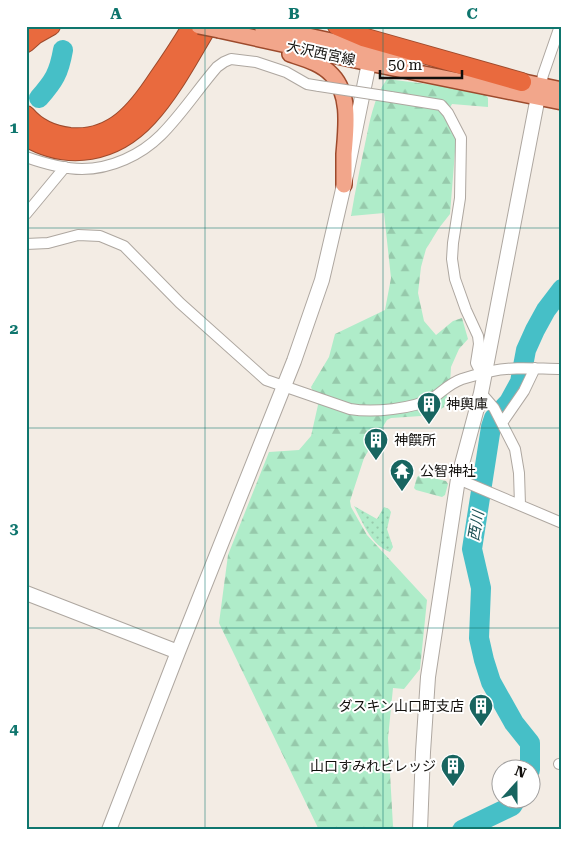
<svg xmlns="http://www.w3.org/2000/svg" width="588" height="856" font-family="'Roboto Serif','Noto Sans JP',serif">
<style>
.forest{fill:url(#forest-firs)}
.garden{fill:url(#garden-dots)}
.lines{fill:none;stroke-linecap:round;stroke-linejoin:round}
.river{stroke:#46bfc7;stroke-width:20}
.street-casing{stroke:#aea7a0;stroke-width:12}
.secondary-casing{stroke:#aea7a0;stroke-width:16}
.primary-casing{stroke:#9d4a2c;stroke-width:18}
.highway-casing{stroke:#9d4a2c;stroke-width:20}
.street{stroke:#fff;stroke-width:10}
.secondary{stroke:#fff;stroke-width:14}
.primary{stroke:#f2a68b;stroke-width:15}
.highway{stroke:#e96a3e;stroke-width:18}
.street-bridge-casing{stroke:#aea7a0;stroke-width:12;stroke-linecap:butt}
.primary-bridge-casing{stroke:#9d4a2c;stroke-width:18;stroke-linecap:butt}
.street-bridge{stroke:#fff;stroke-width:10}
.primary-bridge{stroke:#f2a68b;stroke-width:15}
.grid{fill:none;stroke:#0f766e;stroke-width:1;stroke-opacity:0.55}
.labels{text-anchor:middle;stroke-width:4;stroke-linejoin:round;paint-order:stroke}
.street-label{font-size:14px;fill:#110f0c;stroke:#fff}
.poi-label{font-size:14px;fill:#110f0c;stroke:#fff;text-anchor:start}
.water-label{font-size:15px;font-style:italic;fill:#1c5054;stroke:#fff}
.neatline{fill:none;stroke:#0f766e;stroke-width:2}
.grid-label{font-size:16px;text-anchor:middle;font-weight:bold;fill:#0f766e}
</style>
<defs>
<pattern id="forest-firs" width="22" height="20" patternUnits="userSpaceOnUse" patternTransform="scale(1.25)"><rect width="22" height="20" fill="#afecc9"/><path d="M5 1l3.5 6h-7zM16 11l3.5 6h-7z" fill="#96c9ab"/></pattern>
<pattern id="garden-dots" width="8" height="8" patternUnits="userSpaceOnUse" patternTransform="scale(1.25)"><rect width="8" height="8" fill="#afecc9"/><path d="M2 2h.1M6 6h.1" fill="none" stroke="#96c9ab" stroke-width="1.8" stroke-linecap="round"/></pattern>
</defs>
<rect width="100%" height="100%" fill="#f3ece4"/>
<!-- forest -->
<path class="forest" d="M387 79 482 91 488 98V107L452 104 445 117 456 139 450 214 439 228 426 249 421 267 418 293 424 321 436 335 453 321 462 318 468 339 459 349 451 367 450 384 444 407 441 409 421 416 391 418 387 420 364 458 350 501 351 507 367 535 427 600 420 669 404 689 393 688 388 738 393 826 395 830H319L219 623 228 555 269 452 299 450 311 436 318 405 311 387 329 357 335 334 385 310 391 278 384 213 351 216C355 192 360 168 365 144 370 121 373 99 387 79Z
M420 475 446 481 448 484 445 495 442 497 416 490 414 488 417 477Z"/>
<!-- garden -->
<path class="garden" d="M354 506 377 519 384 507 389 509 391 512 387 529 393 547 390 552C371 545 363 523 354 506Z"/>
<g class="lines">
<!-- river -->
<path class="river" d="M39 98C54 81 59 73 63 50
M530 770V743L514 723 491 682 484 660 479 638 481 588 472 549 491 427 494 418 509 402 520 382 526 350 535 330 546 310 562 289
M462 830 512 806 517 798"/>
<defs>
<path id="street" d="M541 85 543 75 560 26
M391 97 441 105 448 113 461 138 460 198 453 243 452 259 455 279 466 310 478 336 479 344 476 363 479 369 485 373
M26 157C43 163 64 169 82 169 111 169 141 155 161 135 182 114 198 89 217 67L224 62 231 59 256 62 286 72 307 84 319 86
M26 214 65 167
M26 244 48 243 78 235 100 236 124 246 180 303 266 380 350 409C373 413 413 409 433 398 443 391 450 383 462 379 472 376 482 373 492 371 515 366 539 369 562 369
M481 393 494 408 515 449 519 473 520 505
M502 423 524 391 535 368
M458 479 562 523
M559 764H562"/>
<path id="secondary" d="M26 593 178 652
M109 830 178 652 294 361 322 280 344 185 371 53
M420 830 423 752 428 677 458 479 481 393 540 86"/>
<path id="primary" d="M262 26 414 59
M219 30 369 63 562 102
M290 54C305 59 321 63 332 75 351 95 346 129 344 154 344 164 344 175 344 185
M510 79 562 90"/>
<path id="highway" d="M337 26 363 37 522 82
M26 43 35 35 51 26
M26 115C37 128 53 135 70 137 113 141 137 110 158 78 170 61 181 44 192 26
M26 137C69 162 115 153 148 117 172 91 190 56 208 26"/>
</defs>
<!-- street casing -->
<use href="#street" class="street-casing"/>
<!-- secondary casing -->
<use href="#secondary" class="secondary-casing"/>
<!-- primary casing -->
<use href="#primary" class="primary-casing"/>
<!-- highway casing -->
<use href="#highway" class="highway-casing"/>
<!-- street -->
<use href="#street" class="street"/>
<!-- secondary -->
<use href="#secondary" class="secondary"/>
<!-- primary -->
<use href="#primary" class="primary"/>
<!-- highway -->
<use href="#highway" class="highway"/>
<defs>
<path id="street-bridge" d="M319 86 391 97"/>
<path id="primary-bridge" d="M199 26 219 30"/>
</defs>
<!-- street-bridge casing -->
<use href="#street-bridge" class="street-bridge-casing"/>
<!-- primary-bridge casing -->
<use href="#primary-bridge" class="primary-bridge-casing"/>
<!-- street-bridge -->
<use href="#street-bridge" class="street-bridge"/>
<!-- primary-bridge -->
<use href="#primary-bridge" class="primary-bridge"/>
</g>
<!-- grid -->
<path class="grid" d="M205 26V830M383 26V830M26 228H562M26 428H562M26 628H562"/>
<!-- icons -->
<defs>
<symbol id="building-pin" viewBox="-11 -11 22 30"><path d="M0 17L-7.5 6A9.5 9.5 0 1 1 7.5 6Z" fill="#186560" stroke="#fff"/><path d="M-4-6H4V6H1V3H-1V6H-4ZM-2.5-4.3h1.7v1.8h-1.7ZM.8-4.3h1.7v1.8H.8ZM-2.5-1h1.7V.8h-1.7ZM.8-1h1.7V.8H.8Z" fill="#fff"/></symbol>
<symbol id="temple-pin" viewBox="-11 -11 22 30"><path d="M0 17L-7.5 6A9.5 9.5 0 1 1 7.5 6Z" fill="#186560" stroke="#fff"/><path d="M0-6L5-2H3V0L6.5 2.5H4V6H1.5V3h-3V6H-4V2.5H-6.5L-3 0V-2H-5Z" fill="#fff"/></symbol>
</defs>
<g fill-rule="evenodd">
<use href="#building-pin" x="415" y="390" width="28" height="38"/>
<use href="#building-pin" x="362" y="426" width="28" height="38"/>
<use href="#temple-pin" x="388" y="457" width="28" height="38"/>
<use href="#building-pin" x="467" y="692" width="28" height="38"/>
<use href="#building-pin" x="439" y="752" width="28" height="38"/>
</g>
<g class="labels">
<!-- street labels -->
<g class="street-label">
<text transform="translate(321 53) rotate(12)" y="5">大沢西宮線</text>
</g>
<!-- poi labels -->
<g class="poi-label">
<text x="446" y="409">神輿庫</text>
<text x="394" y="445">神饌所</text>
<text x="420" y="476">公智神社</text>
<text x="464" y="711" text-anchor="end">ダスキン山口町支店</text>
<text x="436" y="771" text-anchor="end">山口すみれビレッジ</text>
</g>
<!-- water labels -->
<g class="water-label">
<text transform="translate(476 526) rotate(-80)" y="5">西川</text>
</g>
</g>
<!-- border -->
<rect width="588" height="856" fill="none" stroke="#ffffff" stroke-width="55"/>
<!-- north arrow -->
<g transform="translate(516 784) rotate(21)"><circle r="24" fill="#ffffff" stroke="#a09f9e"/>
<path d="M0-4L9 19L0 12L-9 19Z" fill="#186560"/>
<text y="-8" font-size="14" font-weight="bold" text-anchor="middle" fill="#110f0c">N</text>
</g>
<!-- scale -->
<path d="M380 70v8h82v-8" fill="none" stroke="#110f0c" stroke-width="2.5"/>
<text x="388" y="70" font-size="15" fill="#110f0c" stroke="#ffffff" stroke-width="4" paint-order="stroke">50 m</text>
<rect x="28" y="28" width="532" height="800" class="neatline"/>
<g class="grid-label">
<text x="116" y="19">A</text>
<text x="294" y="19">B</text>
<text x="472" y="19">C</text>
<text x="14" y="133">1</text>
<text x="14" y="334">2</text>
<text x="14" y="534">3</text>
<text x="14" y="734">4</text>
</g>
</svg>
